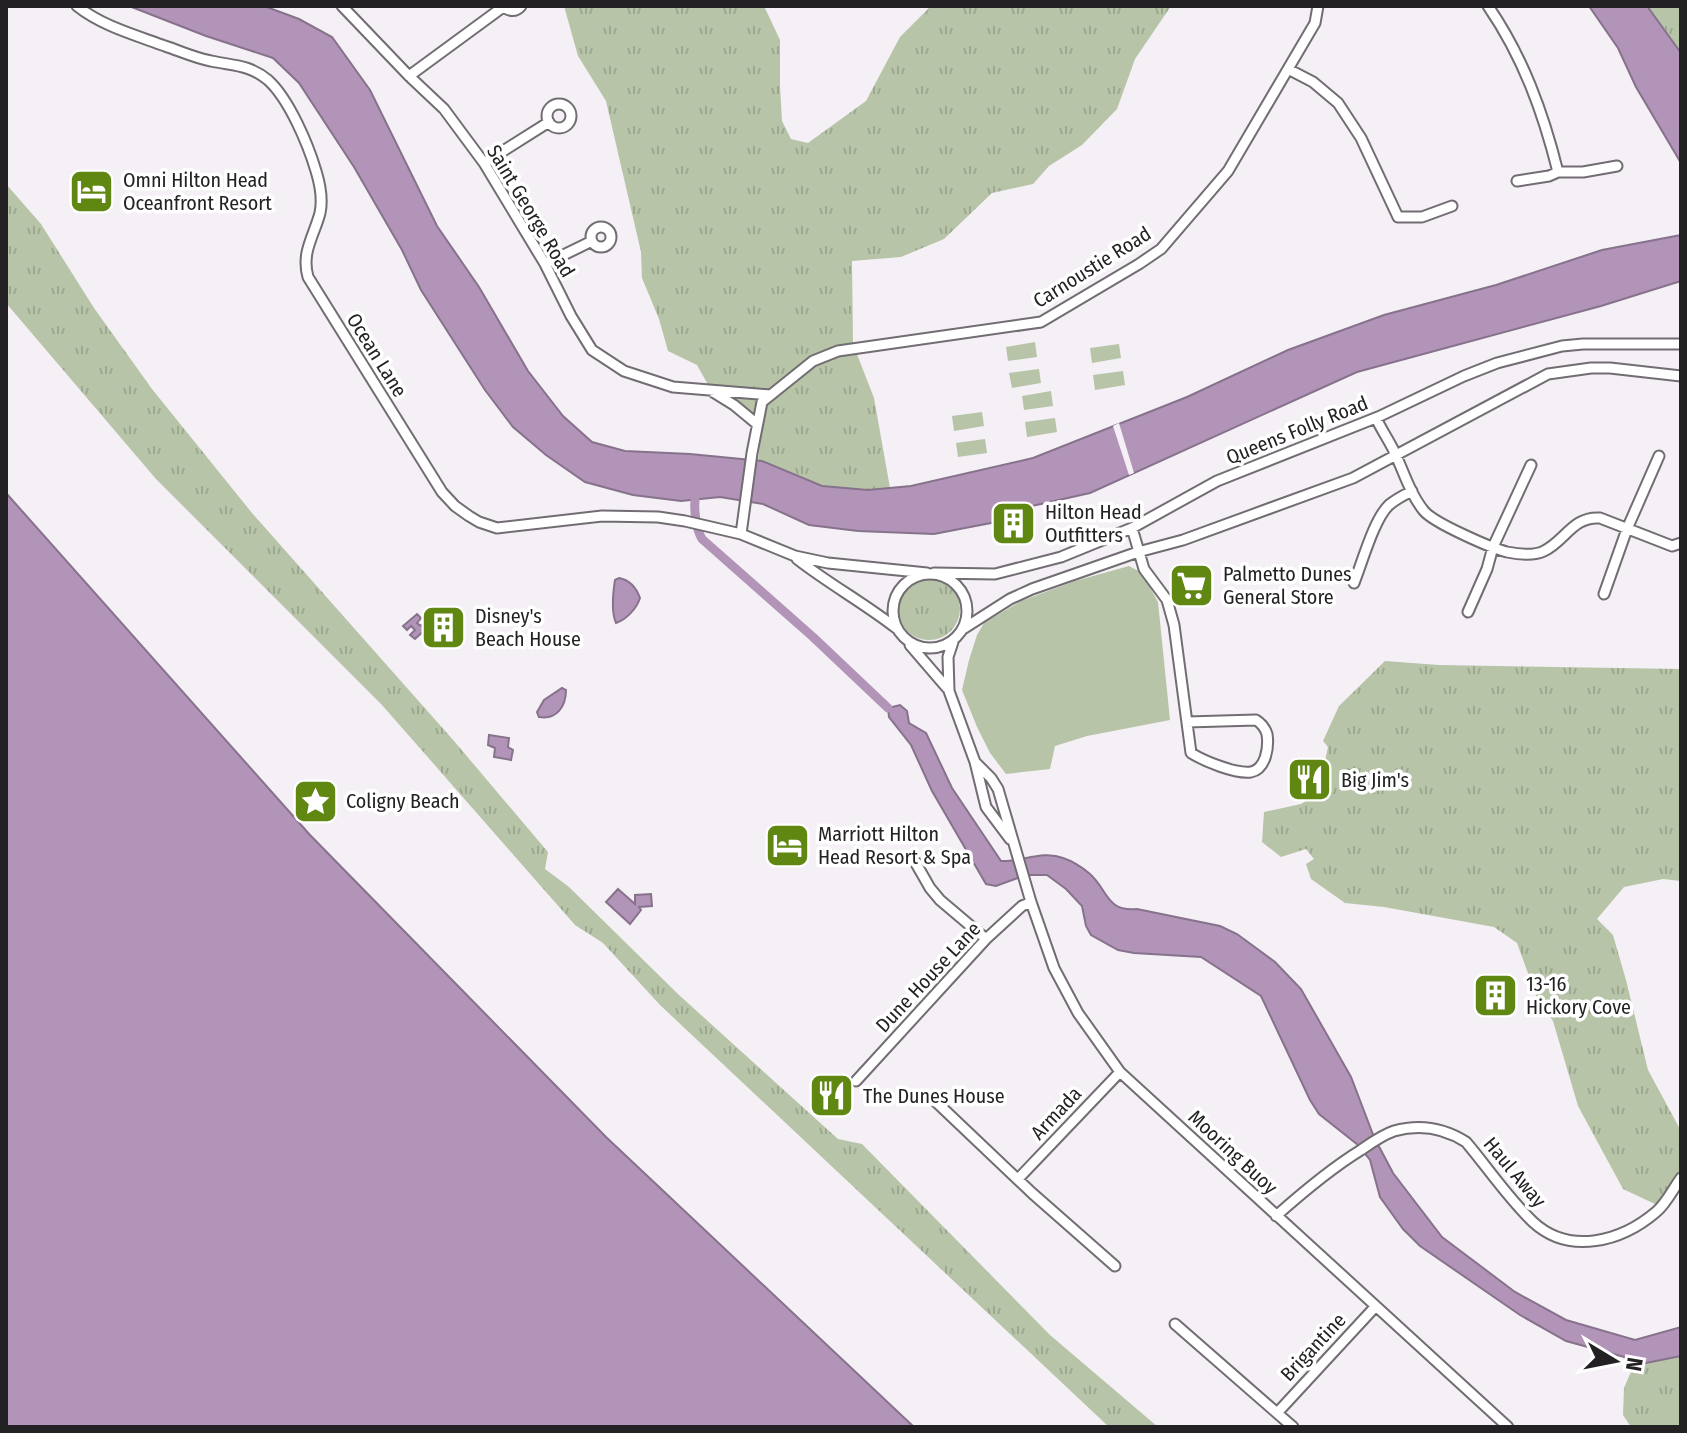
<svg xmlns="http://www.w3.org/2000/svg" width="1687" height="1433" font-family="'Fira Sans Condensed',sans-serif">
<style>
.grass{fill:url(#grass-tufts)}
.pitch{fill:#b7c4a8}
.water{fill:#b294b9;stroke:#87728c;stroke-width:2}
.pier{fill:#f4f0f5}
.lines{fill:none;stroke-linecap:round;stroke-linejoin:round}
.canal{stroke:#b294b9;stroke-width:9}
.street-casing{stroke:#716d72;stroke-width:13}
.street{stroke:#fff;stroke-width:9}
.labels{text-anchor:middle;stroke-width:7;stroke-linejoin:round;paint-order:stroke}
.poi-label{font-size:20px;fill:#232123;stroke:#fff;text-anchor:start}
.street-label{font-size:20px;fill:#232123;stroke:#fff}
</style>
<defs>
<pattern id="grass-tufts" width="24" height="20" patternUnits="userSpaceOnUse" patternTransform="scale(2)"><rect width="24" height="20" fill="#b7c4a8"/><path d="M3 7l-1-3M5 7V3M7 7l1-3M15 17l-1-3M17 17v-4M19 17l1-3" fill="none" stroke="#9da890"/></pattern>
</defs>
<rect width="100%" height="100%" fill="#f4f0f5"/>
<!-- grass -->
<path class="grass" d="M564 6H764L780 40V86L782 121 791 139 808 143 866 101 900 37 931 6H1171L1135 59 1117 109 1082 145 1049 166 1033 184 992 193 944 239 901 257 852 261 853 344 874 398 890 488 868 490 822 486 758 460 761 434 734 411 717 401 697 365 668 351 659 319 642 278 641 252 606 101 578 56Z
M1647 6H1681V53Z
M6 184 41 224 94 308 152 389 252 513 454 741 548 852 545 869 569 887 679 995 838 1139 862 1144 1050 1335 1158 1427H1109L660 1005 603 943 575 925 382 705 156 479 6 303Z
M898 609a31 31 0 1 1 62 0a31 31 0 1 1-62 0Z
M1385 661 1439 665 1681 669V881L1663 879 1624 887 1597 919 1613 935 1626 980 1648 1070 1681 1131V1169L1657 1205 1623 1189 1578 1106 1553 1021 1537 998 1517 943 1494 927 1384 907 1345 903 1311 879 1306 864 1314 859 1306 849 1281 857 1262 842 1264 812 1301 804 1318 794 1328 747 1323 741 1339 706Z
M1681 1356V1427H1631L1623 1415 1624 1388 1636 1360 1646 1363Z"/>
<!-- pitch -->
<path class="pitch" d="M1035 342 1037 357 1008 361 1006 347Z
M1119 344 1121 358 1092 363 1090 348Z
M1039 369 1041 383 1012 388 1009 373Z
M1123 371 1125 385 1095 390 1093 375Z
M1051 391 1053 406 1024 410 1022 396Z
M982 412 984 426 954 431 952 416Z
M1055 418 1057 432 1027 437 1025 422Z
M985 439 987 453 958 457 956 443Z
M1129 566 1142 573 1158 602 1170 720 1087 736 1055 746 1050 769 1006 774 990 753 977 727 962 690 969 660 977 635 984 623 1021 601 1075 581Z"/>
<!-- water -->
<path class="water" d="M129 6H264L299 19 332 37 370 90 437 226 479 287 528 371 563 416 592 442 625 451 690 454 762 461 822 486 868 490 911 486 1033 458 1187 397 1288 350 1384 315 1496 285 1602 250 1681 235V281L1601 306 1357 372 1090 493 1032 506H1012L996 522 934 534 858 531 809 525 763 504 720 497 681 501 633 495 585 482 546 455 513 427 485 390 421 290 402 250 354 167 299 83 273 58 206 36Z
M1589 6H1647L1681 53V163L1636 87 1618 48Z
M6 493 310 835 606 1137 914 1427H6Z
M619 578C630 580 636 587 640 598 637 608 626 620 616 623 611 612 613 593 615 580Z
M417 614 421 618 417 623 421 626 424 623 428 627 415 639 410 635 415 630 411 626 407 630 403 626Z
M562 688 566 690C566 706 557 720 539 717L537 712 544 700Z
M900 705 907 711 909 723 926 733 952 788 1001 861C1021 862 1043 850 1063 858 1072 861 1083 868 1090 874 1108 890 1106 912 1137 909L1220 926 1237 934 1275 962 1301 989 1351 1077 1374 1137 1393 1173 1442 1237 1515 1292 1566 1320 1635 1340 1681 1327V1356L1646 1363 1566 1341 1520 1315 1420 1246 1403 1229 1380 1197 1370 1160 1358 1145 1319 1114 1310 1100 1261 996 1201 957 1134 953 1118 950 1091 935 1086 926 1082 906 1066 889 1047 875H1026L996 886 986 884 932 791 911 745 889 717 888 708Z
M489 735 509 738 508 747 513 750 511 760 494 757 495 748 488 745Z
M618 889 635 904V895L651 894 652 906 639 907 641 910 630 924 606 902Z"/>
<!-- pier -->
<path class="pier" d="M1119 423 1134 473 1129 475 1113 426Z"/>
<g class="lines">
<!-- canal -->
<path class="canal" d="M695 500C694 511 696 529 702 539L813 637 888 708"/>
<defs>
<path id="street" d="M77 6C102 26 135 35 165 46 180 51 195 58 211 61 234 66 248 64 268 80 289 99 308 144 316 171 320 184 323 199 320 213 314 236 301 252 308 277L442 492 455 506 469 516 479 522 497 528 602 516 658 517 685 521 741 534 795 556 828 563 927 573
M342 6 409 76 444 109 484 163 545 264 571 316 592 350 624 371 673 387 770 395
M503 6C509 12 516 12 521 6
M1488 6C1523 57 1543 112 1558 172
M1288 69 1313 82 1338 103 1361 138 1398 217H1422L1452 206
M409 76 503 7
M547 116a12 12 0 1 1 24 0a12 12 0 1 1-24 0Z
M484 163 549 122
M1517 181 1549 176 1558 172H1583L1617 166
M591 237a10 10 0 1 1 20 0a10 10 0 1 1-20 0Z
M545 264 592 241
M713 392 734 405 757 424
M1376 418C1381 429 1388 439 1394 451 1403 470 1410 494 1424 511 1434 523 1491 548 1507 552 1517 554 1534 556 1544 551 1565 541 1573 516 1600 518L1672 546 1681 543
M1132 528 1144 569 1167 600 1174 625 1191 753C1204 761 1235 774 1251 772 1266 769 1269 747 1267 734 1265 728 1261 723 1256 720L1187 722
M741 534 752 453 762 402 813 361 838 351 1041 322 1139 264 1161 249 1228 171 1315 23 1318 6
M797 559C829 584 864 603 896 628
M934 573 995 574 1061 557 1132 528 1217 481 1378 417 1464 376 1497 363 1562 346 1583 344H1681
M893 611a37 37 0 1 1 74 0a37 37 0 1 1-74 0Z
M1354 583C1362 563 1374 519 1389 505 1396 499 1404 495 1412 491
M1604 594 1627 529 1659 456
M1468 612 1487 569 1493 547 1531 465
M963 629 1010 599 1032 589 1138 552 1183 540 1353 478 1548 374 1591 368H1610L1681 376
M953 642 948 657 949 691 975 762 986 807 1010 839
M910 645 947 688
M975 762 991 778 998 789 1031 902 1054 968 1078 1013 1120 1072 1508 1427
M914 860 930 888 940 900 986 939
M856 1081 986 939 1022 906 1031 902
M933 1099 1032 1193 1115 1266
M1018 1179 1120 1072
M1276 1216C1303 1192 1330 1169 1361 1150 1371 1143 1382 1135 1394 1131 1419 1124 1444 1128 1466 1142 1488 1168 1508 1198 1533 1222 1570 1256 1622 1241 1656 1212 1666 1204 1673 1189 1681 1178
M1175 1324 1293 1427
M1278 1412 1375 1307"/>
</defs>
<!-- street casing -->
<use href="#street" class="street-casing"/>
<!-- street -->
<use href="#street" class="street"/>
</g>
<!-- icons -->
<defs>
<symbol id="hotel-square" viewBox="-11 -11 22 22"><rect x="-9" y="-9" width="18" height="18" rx="4" fill="#5f8711" stroke="#fff"/><path d="M-6-4.5h1.5V1H6V5H4.5V3h-9V5H-6ZM-4 0a1.8 1.8 0 1 1 3.6 0ZM.5 0V-2.5h3Q6-2.5 6 0Z" fill="#fff"/></symbol>
<symbol id="building-square" viewBox="-11 -11 22 22"><rect x="-9" y="-9" width="18" height="18" rx="4" fill="#5f8711" stroke="#fff"/><path d="M-4-6H4V6H1V3H-1V6H-4ZM-2.5-4.3h1.7v1.8h-1.7ZM.8-4.3h1.7v1.8H.8ZM-2.5-1h1.7V.8h-1.7ZM.8-1h1.7V.8H.8Z" fill="#fff"/></symbol>
<symbol id="supermarket-square" viewBox="-11 -11 22 22"><rect x="-9" y="-9" width="18" height="18" rx="4" fill="#5f8711" stroke="#fff"/><path d="M-6-5.5h2.5l.6 2H6L4.5 2H-2.5L-4.4-4H-6ZM-1.5 3.2a1.3 1.3 0 1 0 .1 0ZM3 3.2a1.3 1.3 0 1 0 .1 0Z" fill="#fff"/></symbol>
<symbol id="restaurant-square" viewBox="-11 -11 22 22"><rect x="-9" y="-9" width="18" height="18" rx="4" fill="#5f8711" stroke="#fff"/><path d="M-5-6h1v4h1v-4h1v4h1v-4h1v5L-1.5 .5V6h-2V.5L-5-1ZM5-6V6H3V1.5H1.5Q1.5-4 5-6Z" fill="#fff"/></symbol>
<symbol id="sight-square" viewBox="-11 -11 22 22"><rect x="-9" y="-9" width="18" height="18" rx="4" fill="#5f8711" stroke="#fff"/><path d="M0-6L1.8-2.2L6-1.7L2.9 1.2L3.7 5.4L0 3.3L-3.7 5.4L-2.9 1.2L-6-1.7L-1.8-2.2Z" fill="#fff"/></symbol>
</defs>
<g fill-rule="evenodd">
<use href="#hotel-square" x="66" y="166" width="51" height="51"/>
<use href="#building-square" x="988" y="498" width="51" height="51"/>
<use href="#supermarket-square" x="1166" y="560" width="51" height="51"/>
<use href="#building-square" x="418" y="602" width="51" height="51"/>
<use href="#restaurant-square" x="1284" y="754" width="51" height="51"/>
<use href="#sight-square" x="290" y="776" width="51" height="51"/>
<use href="#hotel-square" x="762" y="820" width="51" height="51"/>
<use href="#building-square" x="1470" y="970" width="51" height="51"/>
<use href="#restaurant-square" x="806" y="1070" width="51" height="51"/>
</g>
<g class="labels">
<!-- poi labels -->
<g class="poi-label">
<text x="123" y="187">Omni Hilton Head<tspan x="123" dy="23">Oceanfront Resort</tspan></text>
<text x="1045" y="519">Hilton Head<tspan x="1045" dy="23">Outfitters</tspan></text>
<text x="1223" y="581">Palmetto Dunes<tspan x="1223" dy="23">General Store</tspan></text>
<text x="475" y="623">Disney's<tspan x="475" dy="23">Beach House</tspan></text>
<text x="1341" y="787">Big Jim's</text>
<text x="346" y="808">Coligny Beach</text>
<text x="818" y="841">Marriott Hilton<tspan x="818" dy="23">Head Resort &amp; Spa</tspan></text>
<text x="1526" y="991">13-16<tspan x="1526" dy="23">Hickory Cove</tspan></text>
<text x="863" y="1103">The Dunes House</text>
</g>
<!-- street labels -->
<g class="street-label">
<text transform="translate(531 211) rotate(59)" y="7">Saint George Road</text>
<text transform="translate(1092 267) rotate(-32)" y="7">Carnoustie Road</text>
<text transform="translate(377 355) rotate(58)" y="7">Ocean Lane</text>
<text transform="translate(1297 430) rotate(-22)" y="7">Queens Folly Road</text>
<text transform="translate(928 977) rotate(-47)" y="7">Dune House Lane</text>
<text transform="translate(1056 1113) rotate(-47)" y="7">Armada</text>
<text transform="translate(1233 1152) rotate(43)" y="7">Mooring Buoy</text>
<text transform="translate(1515 1172) rotate(50)" y="7">Haul Away</text>
<text transform="translate(1313 1347) rotate(-47)" y="7">Brigantine</text>
</g>
</g>
<!-- border -->
<rect width="1687" height="1433" fill="none" stroke="#232123" stroke-width="16"/>
<!-- north arrow -->
<g transform="translate(1615 1361) rotate(100)" stroke="#ffffff" stroke-width="6" paint-order="stroke">
<path d="M0-6L14 30L0 20L-14 30Z" fill="#232123"/>
<text y="-12" font-size="22" font-weight="bold" text-anchor="middle" fill="#232123">N</text>
</g>
</svg>
